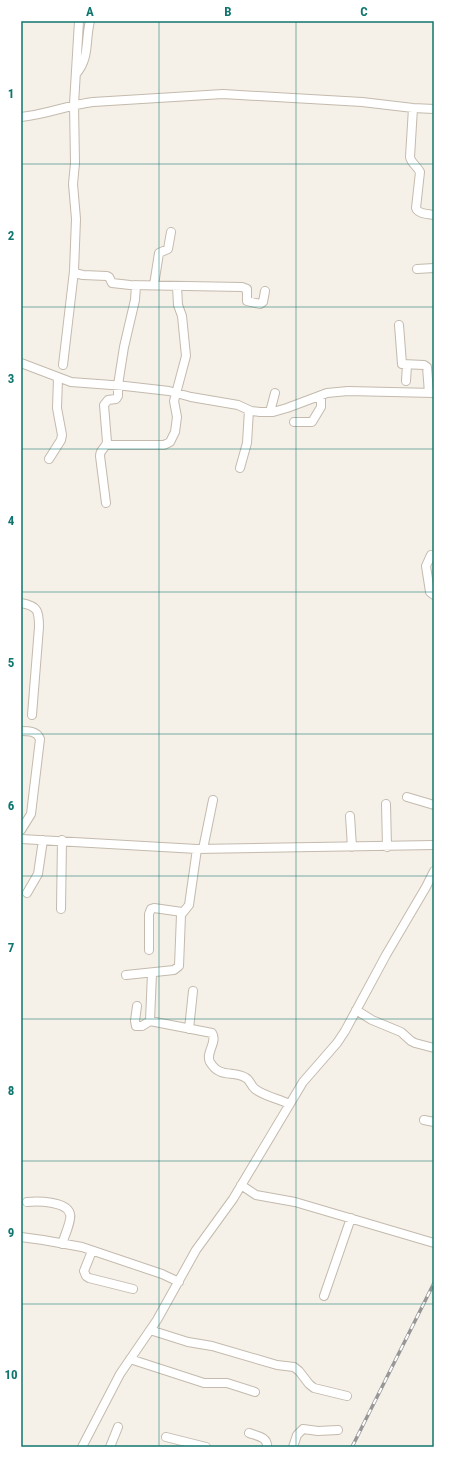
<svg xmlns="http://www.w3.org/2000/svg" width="455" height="1468" font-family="'Roboto Condensed',sans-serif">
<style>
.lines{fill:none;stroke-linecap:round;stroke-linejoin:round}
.minor-casing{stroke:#c4baad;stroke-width:10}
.minor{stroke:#fff;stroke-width:8}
.rail-casing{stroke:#979797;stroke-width:3.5}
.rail{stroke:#fff;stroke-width:2;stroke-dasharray:6;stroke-linecap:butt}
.grid{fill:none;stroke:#0f766e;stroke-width:1;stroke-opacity:0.55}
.neatline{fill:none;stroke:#0f766e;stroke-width:1.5}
.grid-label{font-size:13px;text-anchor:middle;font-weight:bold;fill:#0f766e}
</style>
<rect width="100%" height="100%" fill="#f5f0e8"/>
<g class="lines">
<defs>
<path id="minor" d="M76 74C90 58 85 40 90 21
M413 108 410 157C411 163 417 166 420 172L416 208C418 214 428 214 434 215
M21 117C45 115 68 105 93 102L223 94 362 102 413 108 434 109
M417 269 434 268
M74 273 83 275 107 276 109 277 112 283 130 285 242 287 247 289V301L260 304 263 302 265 291
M154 285 159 253 168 249 171 232
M399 325 402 364 424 365 427 367 429 393
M21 363 71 382 125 386 169 391 191 397 238 405 251 411 260 412H273L287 408 327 393 348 391 434 393
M63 365 74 271 76 219 73 184 75 163 74 104 79 21
M406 381 407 365
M270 412 275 393
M294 422H312L321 407V396
M107 445H164L170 442 175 432 177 417 174 401 186 356 182 316 178 305 177 286
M49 459 61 440 62 435 57 408 58 378
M240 468 247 443 249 410
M106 503 100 456C100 449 106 448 107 442L104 405 108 400 116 399 118 396V385L124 347 135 300 136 285
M431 555 426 566 430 592 434 595
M21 603C38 606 39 611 39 627L32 715
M21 731C29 731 37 731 40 739L31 814 21 830
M407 797 434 805
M386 804 387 847
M350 816 352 847
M21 839 197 849 434 845
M203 849 213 800
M27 893 38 874 43 840
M61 909 62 840
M149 950V914L151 909 154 908 182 912
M152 973 150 1021 212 1033C218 1042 205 1053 210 1062 220 1079 233 1070 246 1078 250 1080 251 1086 255 1089 264 1096 279 1099 289 1104
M126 975 174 970 179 966 181 915 189 905 197 849
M137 1006 135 1021 136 1026H142L150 1021
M356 1010 372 1020 401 1032 411 1041 415 1043 434 1048
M189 1029 193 991
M424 1120 434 1122
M241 1185 256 1195 295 1202 434 1243
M27 1202C37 1201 67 1201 70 1214 72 1220 64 1237 62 1244
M21 1237 43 1240 82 1247 162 1274 179 1282
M92 1251 84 1271 86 1276 89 1278 133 1289
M324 1296 351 1218
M150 1330 188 1342 212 1346 277 1365 294 1367 299 1371 309 1384 314 1388 347 1396
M130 1359 204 1383H227L255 1392
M249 1433C257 1436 268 1437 267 1447
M166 1437 206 1447
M82 1447 120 1374 157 1320 196 1250 233 1199 303 1082 337 1043 345 1031 386 955 426 887 434 871
M110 1447 118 1427
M293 1447 297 1435 303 1429 318 1431 338 1430"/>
</defs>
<!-- minor casing -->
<use href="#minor" class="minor-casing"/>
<!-- minor -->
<use href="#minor" class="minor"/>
<defs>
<path id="rail" d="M352 1447 434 1283"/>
</defs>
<!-- rail casing -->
<use href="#rail" class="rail-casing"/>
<!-- rail -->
<use href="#rail" class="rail"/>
</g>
<!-- grid -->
<path class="grid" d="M159 21V1447M296 21V1447M21 164H434M21 307H434M21 449H434M21 592H434M21 734H434M21 876H434M21 1019H434M21 1161H434M21 1304H434"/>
<!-- border -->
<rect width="455" height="1468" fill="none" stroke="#ffffff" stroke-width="44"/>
<rect x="22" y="22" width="411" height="1424" class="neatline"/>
<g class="grid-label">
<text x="90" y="16">A</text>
<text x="228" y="16">B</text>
<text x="364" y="16">C</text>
<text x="11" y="98">1</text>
<text x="11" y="240">2</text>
<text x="11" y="383">3</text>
<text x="11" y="525">4</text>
<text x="11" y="667">5</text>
<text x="11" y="810">6</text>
<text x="11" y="952">7</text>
<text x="11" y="1095">8</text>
<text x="11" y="1237">9</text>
<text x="11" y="1379">10</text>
</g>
</svg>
